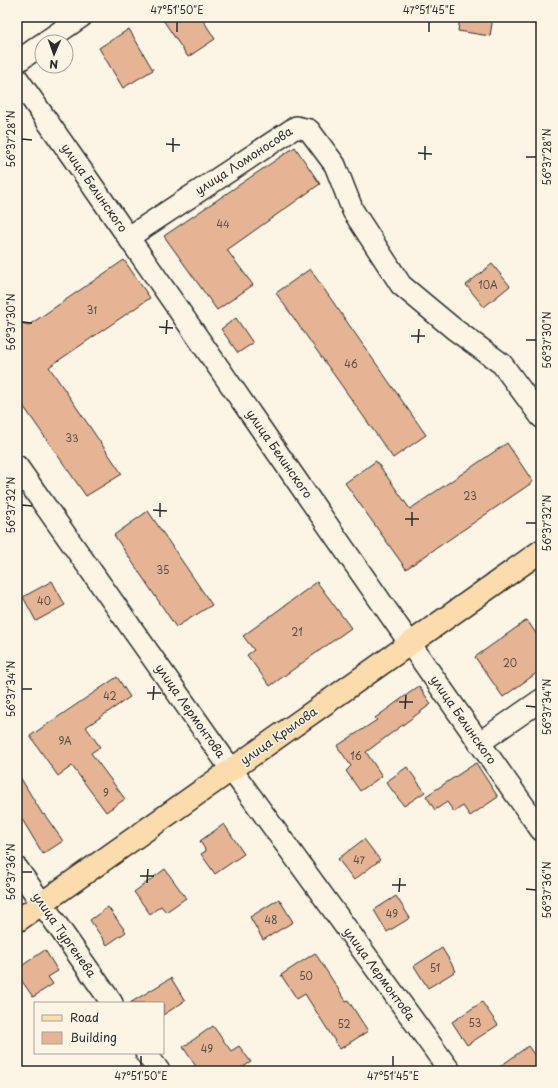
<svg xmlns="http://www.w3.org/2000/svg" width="558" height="1088" font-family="'Playpen Sans',sans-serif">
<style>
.building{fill:#e4b495;stroke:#2b2b2b}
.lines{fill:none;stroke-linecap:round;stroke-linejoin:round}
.minor-casing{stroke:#2b2b2b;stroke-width:24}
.major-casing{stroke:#2b2b2b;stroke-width:25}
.minor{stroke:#fcf5e5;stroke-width:21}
.major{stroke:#fcdcac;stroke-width:22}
.ticks{fill:none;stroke:#2b2b2b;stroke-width:1.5}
.labels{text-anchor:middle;stroke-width:3;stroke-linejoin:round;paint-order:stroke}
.number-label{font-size:10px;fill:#594d46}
.street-label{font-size:12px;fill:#2b2b2b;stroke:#fcf5e5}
.neatline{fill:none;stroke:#2b2b2b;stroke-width:1.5}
.ticks-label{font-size:10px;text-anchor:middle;fill:#2b2b2b}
</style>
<rect width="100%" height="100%" fill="#fcf5e5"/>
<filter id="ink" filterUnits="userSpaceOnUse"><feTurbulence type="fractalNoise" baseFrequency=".025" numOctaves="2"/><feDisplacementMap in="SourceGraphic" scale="8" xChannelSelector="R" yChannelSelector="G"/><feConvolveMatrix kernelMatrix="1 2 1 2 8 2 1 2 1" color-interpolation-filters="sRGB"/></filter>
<g filter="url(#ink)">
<!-- building -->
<path class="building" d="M161 17H201L215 39 188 57Z
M460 17H493L490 36 458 31Z
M129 29 153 70 123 88 99 48Z
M295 147 320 184 227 250 253 285 217 310 164 236Z
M124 260 150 298 49 367 122 474 86 496 17 397V322L29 325Z
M492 264 510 286 484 307 466 285Z
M310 269 426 435 393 458 276 293Z
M236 318 253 343 238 353 221 329Z
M507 443 533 482 406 569 345 483 376 461 410 509Z
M148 511 212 605 176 627 114 535Z
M52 581 65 605 36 621 23 597Z
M317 582 351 628 270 686 247 655 254 650 243 636Z
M527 620 541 641V670L503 697 475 657Z
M117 677 130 697 86 727 100 747 91 753 125 799 106 812 72 766 58 776 30 736Z
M419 686 431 704 366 752 382 776 360 791 346 771 351 766 337 746 377 720 375 718Z
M476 763 498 797 470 816 463 806 454 812 447 802 435 810 426 796Z
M407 767 425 792 404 806 386 782Z
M17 772 43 815 44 814 63 841 43 854 17 811Z
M224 824 244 854 215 874 201 854 206 851 200 841Z
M364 839 380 860 354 880 338 859Z
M165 869 186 898 166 912 161 906 150 914 134 892Z
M396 896 410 918 387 932 374 910Z
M279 899 293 922 263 940 250 917Z
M108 907 126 932 107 945 90 920Z
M442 948 456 971 428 988 414 966Z
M45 950 58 971 48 977 53 984 33 997 17 974V969Z
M315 953 346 1001 348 1000 368 1031 340 1049 305 994 297 999 281 975Z
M171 978 185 1001 163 1015V1003H130Z
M482 1002 498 1025 467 1045 452 1022Z
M213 1026 231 1051 239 1046 251 1062 237 1071H199L183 1047Z
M528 1046 541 1064V1071H494Z"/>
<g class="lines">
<defs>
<path id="minor" d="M45 42 81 17
M17 62 42 44
M17 78C193 328 364 581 541 830
M129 237 296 127 309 130 335 165 353 211 401 285 454 329 502 364 541 417
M17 466 231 769 450 1071
M479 743 541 700
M17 868 112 1003
M146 1053 159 1071"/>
<path id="major" d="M17 921 541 551"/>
</defs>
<!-- minor casing -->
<use href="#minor" class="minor-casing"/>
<!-- major casing -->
<use href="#major" class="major-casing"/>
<!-- minor -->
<use href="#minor" class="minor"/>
<!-- major -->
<use href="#major" class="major"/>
</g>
</g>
<!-- ticks -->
<path class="ticks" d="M177 32V22M429 32V22M22 139 32 140M166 144 180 145M173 152V138M418 153 432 154M526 157H536M425 160V146M22 322 32 323M159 327 173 328M166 334 167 320M411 336H425M526 340H536M418 343 419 329M22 505 32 506M153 510 167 511M160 517V503M405 519H419M526 523H536M412 526V512M22 689H32M147 693H161M153 700 154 686M399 702H413M526 706 536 707M405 709 406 695M22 872H32M140 876H154M147 883 148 869M392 885H406M526 889 536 890M399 892 400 878M141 1066V1056M393 1066V1056"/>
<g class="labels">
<!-- number labels -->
<g class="number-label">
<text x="223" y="228">44</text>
<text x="488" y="289">10А</text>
<text x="92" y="314">31</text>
<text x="351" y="368">46</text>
<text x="72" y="442">33</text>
<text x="470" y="500">23</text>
<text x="163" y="574">35</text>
<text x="44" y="605">40</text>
<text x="297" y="636">21</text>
<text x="510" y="667">20</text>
<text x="110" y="700">42</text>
<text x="65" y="745">9А</text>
<text x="356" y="760">16</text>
<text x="106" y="797">9</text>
<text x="359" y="864">47</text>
<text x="392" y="918">49</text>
<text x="271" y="924">48</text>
<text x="435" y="972">51</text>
<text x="306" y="980">50</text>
<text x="475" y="1027">53</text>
<text x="344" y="1028">52</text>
<text x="207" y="1053">49</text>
</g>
<!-- street labels -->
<g class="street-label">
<text transform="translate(244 161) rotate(-33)" y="4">улица Ломоносова</text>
<text transform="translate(94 188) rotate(55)" y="4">улица Белинского</text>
<text transform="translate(279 454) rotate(55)" y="4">улица Белинского</text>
<text transform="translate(190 711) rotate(55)" y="4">улица Лермонтова</text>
<text transform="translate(463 720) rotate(55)" y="4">улица Белинского</text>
<text transform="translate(279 736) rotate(-35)" y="4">улица Крылова</text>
<text transform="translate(64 935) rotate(55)" y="4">улица Тургенева</text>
<text transform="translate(379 974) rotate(54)" y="4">улица Лермонтова</text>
</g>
</g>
<!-- margin -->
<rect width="558" height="1088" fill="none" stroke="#fcf5e5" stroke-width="44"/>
<!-- legend -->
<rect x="34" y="1002" width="130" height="52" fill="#fcf5e5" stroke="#a8a49b"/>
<rect x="42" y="1015" width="20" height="6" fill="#fcdcac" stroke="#a8a49b"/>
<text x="70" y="1022" font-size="12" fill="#2b2b2b">Road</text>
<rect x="42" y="1032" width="20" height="12" fill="#e4b495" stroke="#a8a49b"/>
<text x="70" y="1042" font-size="12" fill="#2b2b2b">Building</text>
<!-- north arrow -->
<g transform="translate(54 54) rotate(182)"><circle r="19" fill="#fcf5e5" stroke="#a8a49b"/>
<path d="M0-3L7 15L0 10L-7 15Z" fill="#2b2b2b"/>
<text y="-6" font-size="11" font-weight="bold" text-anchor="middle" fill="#2b2b2b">N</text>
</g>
<rect x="22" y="22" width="514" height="1044" class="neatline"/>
<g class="ticks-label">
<text x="177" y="14">47°51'50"E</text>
<text x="429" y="14">47°51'45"E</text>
<text transform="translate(11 139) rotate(-90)" y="4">56°37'28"N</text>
<text transform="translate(547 157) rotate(-90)" y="4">56°37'28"N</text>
<text transform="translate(11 322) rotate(-90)" y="4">56°37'30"N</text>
<text transform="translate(547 340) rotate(-90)" y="4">56°37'30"N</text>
<text transform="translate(11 505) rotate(-90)" y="4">56°37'32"N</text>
<text transform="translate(547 523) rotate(-90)" y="4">56°37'32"N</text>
<text transform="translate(11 689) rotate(-90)" y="4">56°37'34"N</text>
<text transform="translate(547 707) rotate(-90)" y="4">56°37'34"N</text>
<text transform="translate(11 872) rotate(-90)" y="4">56°37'36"N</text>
<text transform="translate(547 890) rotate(-90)" y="4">56°37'36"N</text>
<text x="141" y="1080">47°51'50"E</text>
<text x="393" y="1080">47°51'45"E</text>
</g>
</svg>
